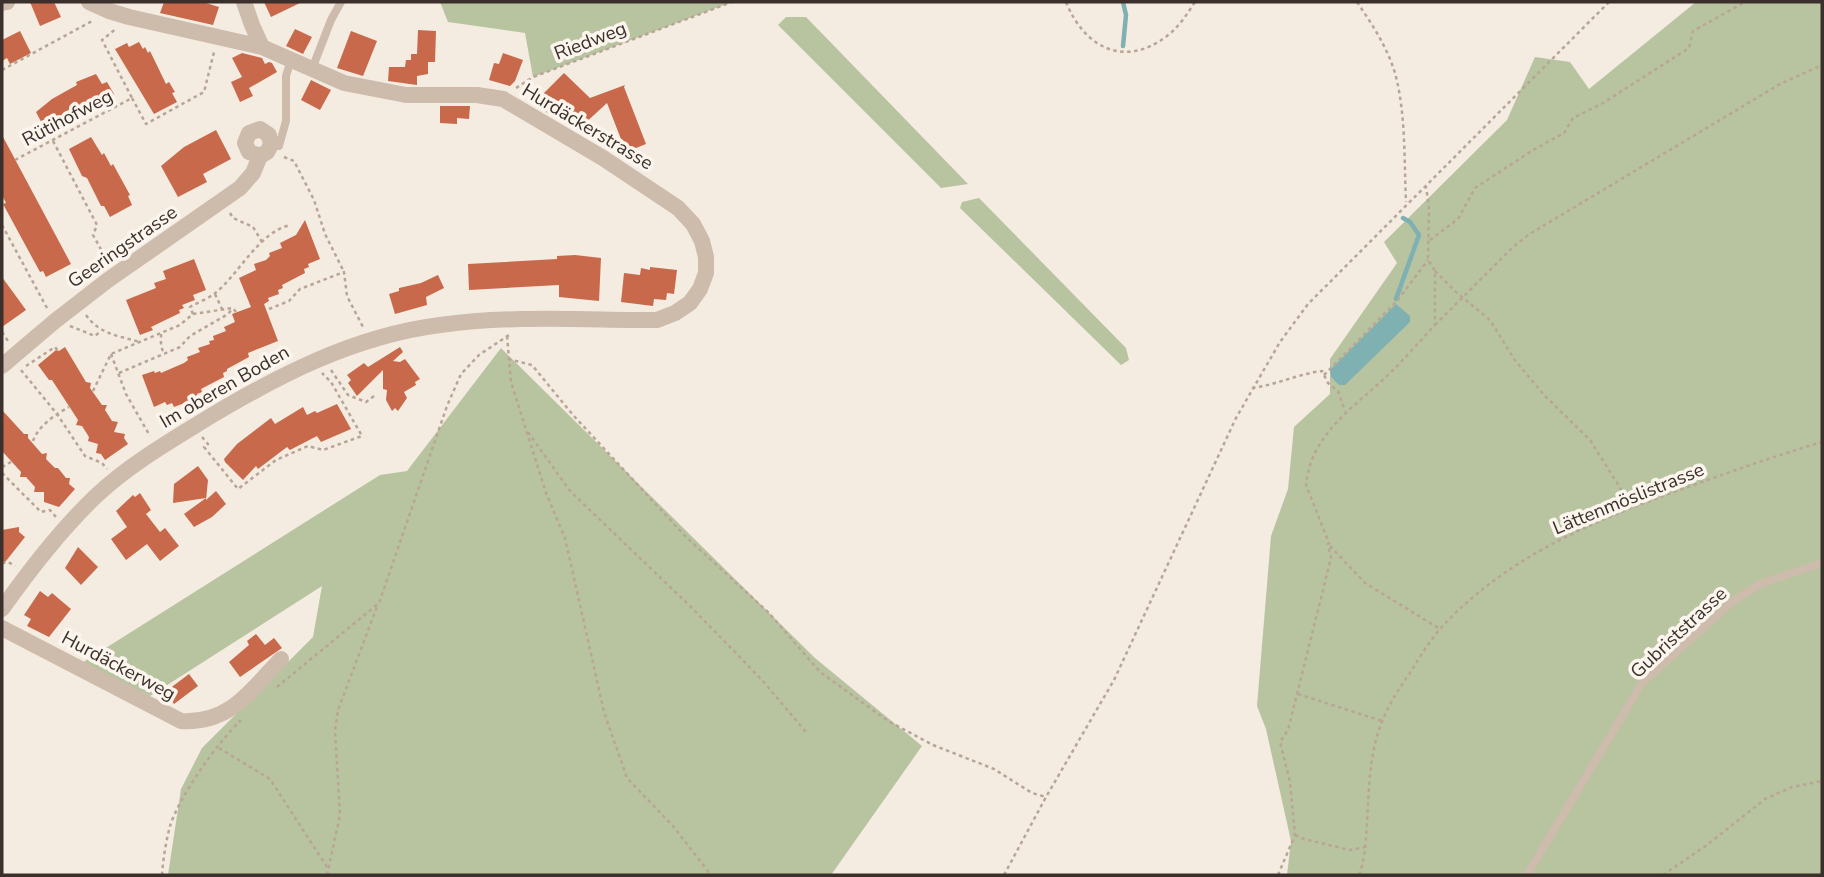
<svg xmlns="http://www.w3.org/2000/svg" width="1824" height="877" font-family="'Nunito Sans',sans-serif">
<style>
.green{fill:#b8c4a0}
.water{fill:#7fb0b2}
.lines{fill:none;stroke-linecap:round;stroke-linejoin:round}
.stream{stroke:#7fb0b2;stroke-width:4.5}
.building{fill:#c8694b}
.path{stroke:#b9a596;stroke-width:2.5;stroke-dasharray:3.5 3.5;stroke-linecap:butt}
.service{stroke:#cdbbac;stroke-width:8}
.minor{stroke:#cdbbac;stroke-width:16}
.labels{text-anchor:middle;stroke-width:7;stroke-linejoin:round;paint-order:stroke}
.street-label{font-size:19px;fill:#3b302b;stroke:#fbf5ee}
</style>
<rect width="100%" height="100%" fill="#f4ebe1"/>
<!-- green -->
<path class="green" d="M440 2H732L533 77 525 33 448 22Z
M1696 2H1822V875H1287L1291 841 1266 729 1257 706 1271 536 1288 489 1294 427 1330 394V359L1397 263 1384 242 1507 120 1535 57 1570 62 1589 89Z
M786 17H806L968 184 941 188 778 25Z
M979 198 1126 348 1129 360 1121 365 960 208 962 202Z
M501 348 815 658 922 746 831 875H168L181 789 202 748 313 637 322 586 150 696 82 663 380 475 407 471Z"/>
<!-- water -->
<path class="water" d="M1396 304 1410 316V322L1345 385H1339L1331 377 1330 370Z"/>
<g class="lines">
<!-- stream -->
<path class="stream" d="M1123 46 1126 15 1123 2
M1396 299 1419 235 1410 222 1403 218"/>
</g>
<!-- building -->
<path class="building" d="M30 2H54L61 17 40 26Z
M164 2H203L219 7 213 25 160 13Z
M264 2H302L271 17Z
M295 29 312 37 303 54 286 46Z
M418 30 436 31 435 62H428V74L417 76V85L388 81 389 67H405L406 60H411V54H417Z
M20 31 31 53 10 64 7 58 2 61V40Z
M351 31 377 41 363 76 337 68Z
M139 42 143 49 145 47 148 53 150 51 166 84 169 82 175 92 172 93 177 102 154 114 115 49 127 43 129 47Z
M242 53 262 58 265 64 269 62 272 63 277 72 249 88 253 96 240 102 231 82 242 77 232 58Z
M503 53 523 60 515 81 510 86 489 80 494 63 499 64Z
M564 73 590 98 625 85 624 87 646 144 626 152 607 103 582 126 566 110 558 119 533 104Z
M96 74 102 84 107 82 114 94 48 135 36 112 52 99 77 85 76 82Z
M311 80 331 90 320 110 301 100Z
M440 106H470L469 119 457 118V124L440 123Z
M216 130 231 159 203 174 207 182 178 197 161 166 184 147Z
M2 135 71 264 46 277 43 271 40 272 3 204 6 203 2 195Z
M91 137 102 155 104 153 111 166 113 164 130 195 128 196 132 205 110 217 104 206H101L87 178 82 176 69 149Z
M305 220 320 259 308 264 309 267 304 269 305 273 282 285 283 288 278 290 279 294 268 298 269 301 264 304 278 341 248 353 249 357 227 369V371L223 373 224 377 201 389 202 392 197 394 198 398 174 407 172 403 167 405 165 402 154 407 142 375 154 371 155 373 160 371 161 373 184 363 188 360 187 357 200 352 198 348 210 344 209 341 214 340 213 336 226 331 224 327 235 322 232 314 251 307 239 278 256 270 254 264 266 260 270 256 269 253 282 248 280 243 296 235Z
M575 255 601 258 599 301 559 297V285L469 290 468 264 557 259V256Z
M194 259 206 290 193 295 195 300 182 305 184 308 179 310 180 313 151 327 153 330 140 335 126 300 156 288 154 283 166 279 163 271Z
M650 267 677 270 674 294 667 293 666 300 654 299 653 306 621 302 624 273 640 275 641 268 650 270Z
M438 275 444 288 426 297 427 305 395 314 389 294 399 291V288L421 283Z
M2 277 26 310 2 327Z
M65 347 86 382 91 383 90 388 102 405H107L105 410 112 421 118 422 114 432 125 434 124 438 128 444 105 460 101 454 96 453 98 444 88 441 89 437 82 426 76 425 78 420 52 380H49L38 365 56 350 59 351Z
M400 347 403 352 393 361 400 362 405 359 420 379 415 382 416 385 404 392 407 398 398 411 395 408 392 411 386 400 387 390 383 389V370L357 396 348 383 351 380 347 375 364 363 368 367Z
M337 404 351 429 321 442 317 436 290 450 287 447 258 469 256 466 243 480 225 462 224 459 237 444 271 418 275 424 303 407 307 415 315 411 317 413Z
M2 410 24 434H28V438L42 454 47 453 46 459 55 468H58L66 478H70L69 484 75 489 59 507 44 502V492H34L35 487 26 477H20L21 472 2 451Z
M198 466 208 480 206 500 216 491 226 504 212 517 194 527 184 514 206 498 173 503 174 484Z
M140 493 151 510 146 514 160 532 165 528 179 546 160 561 147 544 126 560 111 539 127 527 116 511 133 495 135 497Z
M19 527V532L25 537 2 566V530Z
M78 547 98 567 81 585 65 568Z
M40 591 48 597 52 593 71 609 49 637 27 626 31 619 24 615Z
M256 634 265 645 274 638 282 648 240 677 229 662 249 645 247 641Z
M189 674 198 686 174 704 165 692Z"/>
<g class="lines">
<!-- path -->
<path class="path" d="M1066 2C1084 47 1124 69 1167 36 1179 27 1187 14 1195 2
M1357 2C1372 24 1387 47 1395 73 1406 114 1404 159 1406 202
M2 70 94 20
M516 88 533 77 732 2
M132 98 146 124 204 92 214 52
M53 141 97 225 93 235 108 262
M284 157 294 161 314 200 325 234 344 272
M15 160 132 98 102 40 117 28
M230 213 233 218 253 227 262 242
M2 225 47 308
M1430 240 1458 219 1475 188 1533 150 1564 133 1573 118 1603 103 1689 48 1693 31 1745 2
M1435 271 1456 292 1490 320 1514 359 1544 395 1590 440 1631 505
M215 294 222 309
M269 309 289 301 300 289 344 272 347 296 364 329
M193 314 190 307C197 303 207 299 214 294 237 277 260 230 291 225
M86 315C99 334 119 336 140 342
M1435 325 1512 248 1528 235 1780 84 1822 65
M70 326 95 336 101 331
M2 332 8 341
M161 334V346L164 354
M507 336 511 382 546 493 565 538 604 712 627 778 672 825 711 875
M111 354 126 394 150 436
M508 359 532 365 573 415 686 537 769 613 820 672 888 721 933 745 994 769 1032 793 1046 797
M26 366 55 347 58 351
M21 370 57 414 85 456 102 463 107 469
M331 370 348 395 366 402 374 396
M119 373 180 347 190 336 228 314 233 308
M1324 375 1397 301 1428 260
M1252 388C1276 385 1298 374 1322 371L1328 383 1338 391 1345 411
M93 391 111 354 180 325 193 314 233 308 236 312
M528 432 570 491 692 608 762 680 806 732
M202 437 208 444 204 447 238 489 276 460 308 446 323 450 362 436 331 382 322 373
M33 441C38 426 56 414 69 407
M2 467 11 462
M2 473 41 512 50 510 56 517
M1330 546 1365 583 1440 629
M2 563 8 562 15 566
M277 687 379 603 447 406 461 374 479 355 509 335
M1298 694 1382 721
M219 748 270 779 327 867
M1295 835 1304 839 1350 850 1365 847
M162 875C163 860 166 841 170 826 180 795 218 742 241 720
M327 875 340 815 335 730 338 710 378 604
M1004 875 1046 797 1114 680 1236 418 1280 342 1308 304 1324 288 1609 2
M1278 875 1295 835 1290 782 1280 742 1288 730 1331 558 1328 544 1329 543 1306 485C1311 438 1345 414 1377 385 1398 367 1416 345 1435 325V271L1428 260 1429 206 1426 187
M1359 875C1365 859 1366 841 1367 823 1369 789 1369 756 1381 724 1388 706 1399 688 1410 673 1419 658 1429 642 1440 629 1507 555 1600 518 1691 486 1735 470 1778 455 1822 442
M1663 875 1707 845 1765 799 1792 787 1822 781"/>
<!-- service -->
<path class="service" d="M312 69 331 20 341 2
M271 145 279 146 286 121V76L291 60
M1527 875 1642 683 1733 601 1762 583 1822 563"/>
<!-- minor -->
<path class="minor" d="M244 2 252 25 262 47
M2 3 7 2
M2 366 55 321 108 280 240 188 253 173 260 156 267 152 271 145 269 135 260 129 249 133 245 143 249 152 260 156
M2 609C31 568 61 529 97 495 128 466 165 444 201 422 275 377 353 336 440 325 512 315 585 320 657 320L675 313 690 303 700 289 706 273V257L702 241 693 224 678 208 603 158 503 99 477 95H406L344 83 262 47 129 17 109 11 89 2
M2 628 181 721C230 724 250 691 281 659"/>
</g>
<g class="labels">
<!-- street labels -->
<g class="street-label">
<text transform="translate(590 40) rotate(-21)" y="7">Riedweg</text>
<text transform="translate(67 117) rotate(-28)" y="7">Rütihofweg</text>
<text transform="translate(588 126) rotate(31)" y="7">Hurdäckerstrasse</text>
<text transform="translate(122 246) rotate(-35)" y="7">Geeringstrasse</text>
<text transform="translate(224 386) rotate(-30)" y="7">Im oberen Boden</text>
<text transform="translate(1628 498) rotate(-22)" y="7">Lättenmöslistrasse</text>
<text transform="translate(1678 632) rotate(-43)" y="7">Gubriststrasse</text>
<text transform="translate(119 665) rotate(28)" y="7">Hurdäckerweg</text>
</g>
</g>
<!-- border -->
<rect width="1824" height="877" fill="none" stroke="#3b302b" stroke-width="7"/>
</svg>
